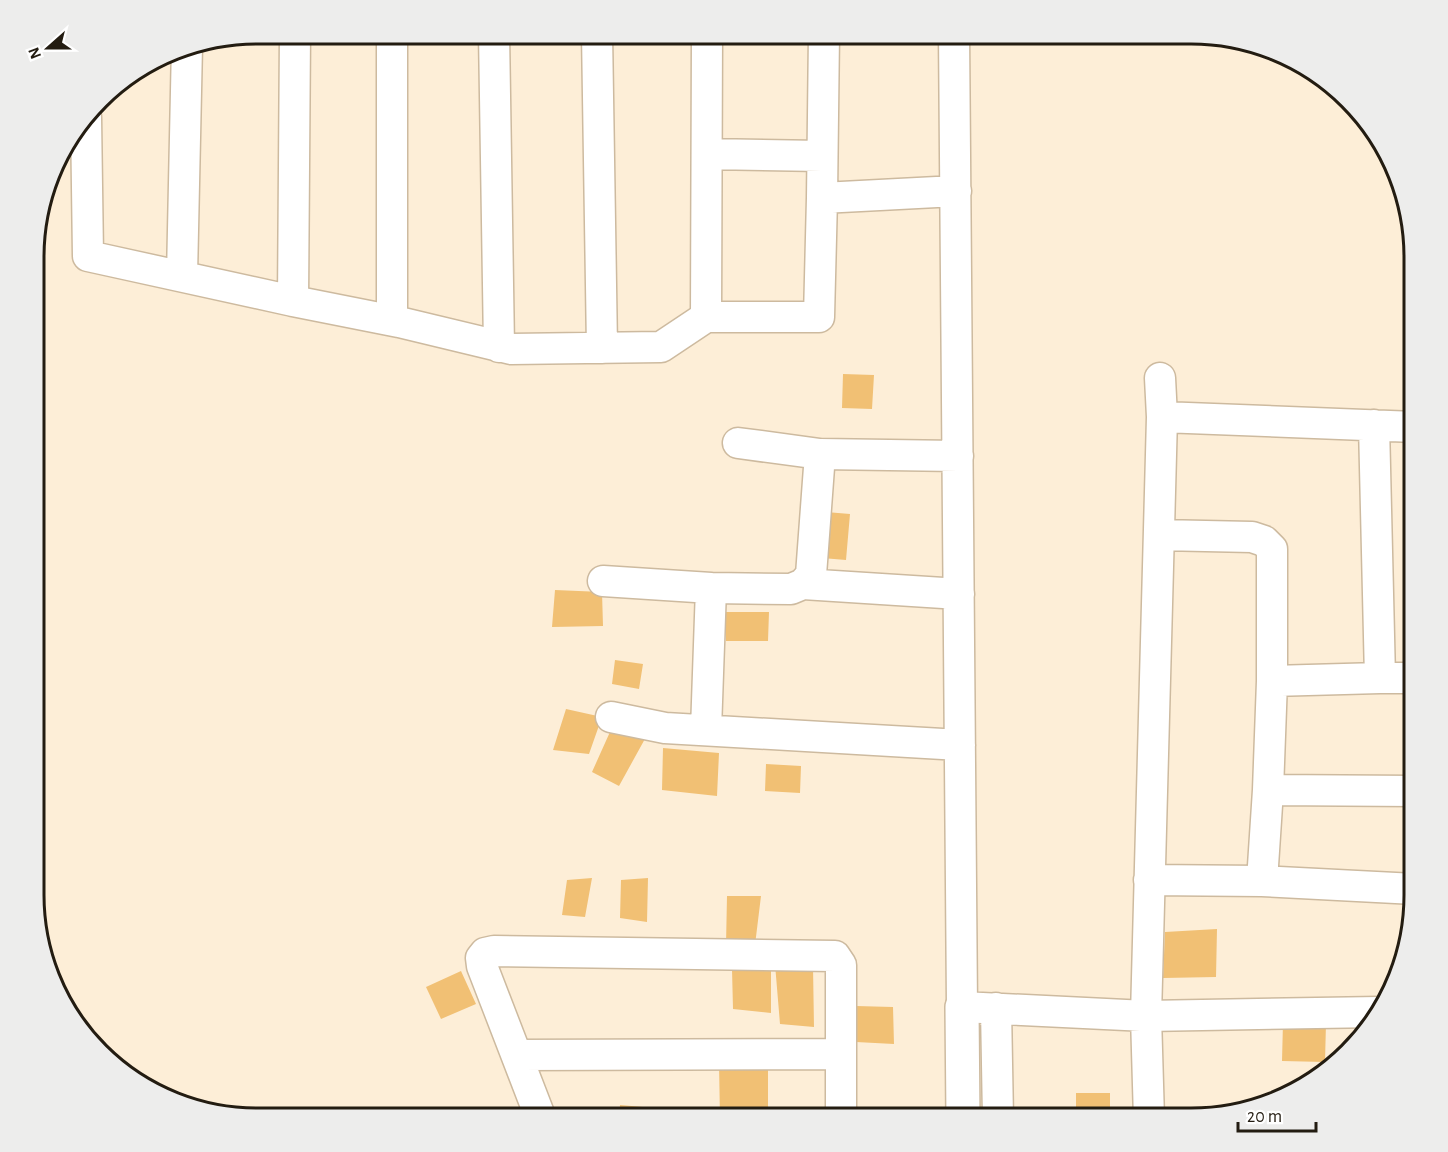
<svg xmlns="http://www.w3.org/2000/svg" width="1448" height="1152" font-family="'Alegreya Sans',sans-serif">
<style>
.building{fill:#f1c074}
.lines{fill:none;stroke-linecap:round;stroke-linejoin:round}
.street-casing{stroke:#cdba9f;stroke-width:33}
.secondary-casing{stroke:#cdba9f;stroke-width:36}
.street{stroke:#fff;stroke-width:30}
.secondary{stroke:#fff;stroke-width:33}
.rim{fill:none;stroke:#231c11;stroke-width:3}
</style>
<rect width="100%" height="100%" fill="#fdeed7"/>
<!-- building -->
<path class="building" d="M843 374 874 375 872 409 842 408Z
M826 512 850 514 846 560 822 558Z
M555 590 602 592 603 626 552 627Z
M724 612H769L768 641H726Z
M615 660 643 664 639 689 612 684Z
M566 709 602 717 589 754 553 750Z
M614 723 646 737 619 786 592 772Z
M663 748 719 753 717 796 662 790Z
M766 764 801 766 800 793 765 791Z
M592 878 585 917 562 915 567 880Z
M648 878 647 922 620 918 621 880Z
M727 896H761L755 945H726Z
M1217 929 1216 977 1163 978 1165 932Z
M775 964 813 966 814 1027 780 1024Z
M732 969 771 971V1013L733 1009Z
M461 971 476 1004 441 1019 426 987Z
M856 1006 893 1007 894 1044 856 1042Z
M1283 1022 1326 1023 1325 1062 1282 1061Z
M768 1060V1119H720L719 1063Z
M1076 1093H1110V1119H1076Z
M620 1105 643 1107 642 1119H619Z"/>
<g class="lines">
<defs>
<path id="street" d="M295 33 293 301 399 322 511 349 661 347 706 317H819L822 198 824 33
M392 33V320
M494 33 499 347
M597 33 602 348
M954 33 962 1007 1146 1016 1162 417 1415 427
M86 117 88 256 293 301
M707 154 822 156
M822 198 956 191
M182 276 187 45
M706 317 707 33
M1160 378 1162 417
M738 443 820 454
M1159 535 1252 537 1264 541 1272 549V681L1380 678 1374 425
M603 581 711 588
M803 584 959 594
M1380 678H1415
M611 717 665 728 960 745
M706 730 711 588 791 589 803 584 811 575 820 454 958 456
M1268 790 1415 791
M1149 880 1262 881 1268 790 1272 681
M1262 881 1415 889
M996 1008 998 1119
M517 1055 841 1054
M541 1119 482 966 481 958 485 953 494 951 835 956 841 965V1119
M1149 1119 1146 1016 1379 1012"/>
<path id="secondary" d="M962 1007 963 1119"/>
</defs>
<!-- street casing -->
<use href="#street" class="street-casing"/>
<!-- secondary casing -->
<use href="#secondary" class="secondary-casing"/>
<!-- street -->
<use href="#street" class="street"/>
<!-- secondary -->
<use href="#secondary" class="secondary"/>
</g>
<!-- crop -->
<path d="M0 0H1448V1152H0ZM257 44H1191A213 213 0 0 1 1404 257V895A213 213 0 0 1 1191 1108H257A213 213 0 0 1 44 895V257A213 213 0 0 1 257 44Z" fill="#ededec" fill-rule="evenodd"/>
<path class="rim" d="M257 44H1191A213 213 0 0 1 1404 257V895A213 213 0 0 1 1191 1108H257A213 213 0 0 1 44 895V257A213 213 0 0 1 257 44Z"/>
<!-- north arrow -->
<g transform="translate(48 48) rotate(249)" stroke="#ffffff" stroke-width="4.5" paint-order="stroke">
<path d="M0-4.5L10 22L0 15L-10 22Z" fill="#231c11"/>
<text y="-9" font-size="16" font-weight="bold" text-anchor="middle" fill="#231c11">N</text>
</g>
<!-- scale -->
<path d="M1238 1122v9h78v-9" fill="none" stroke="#231c11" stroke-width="3"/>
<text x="1247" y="1122" font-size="18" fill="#231c11" stroke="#ffffff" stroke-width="4.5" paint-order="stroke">20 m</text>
</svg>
